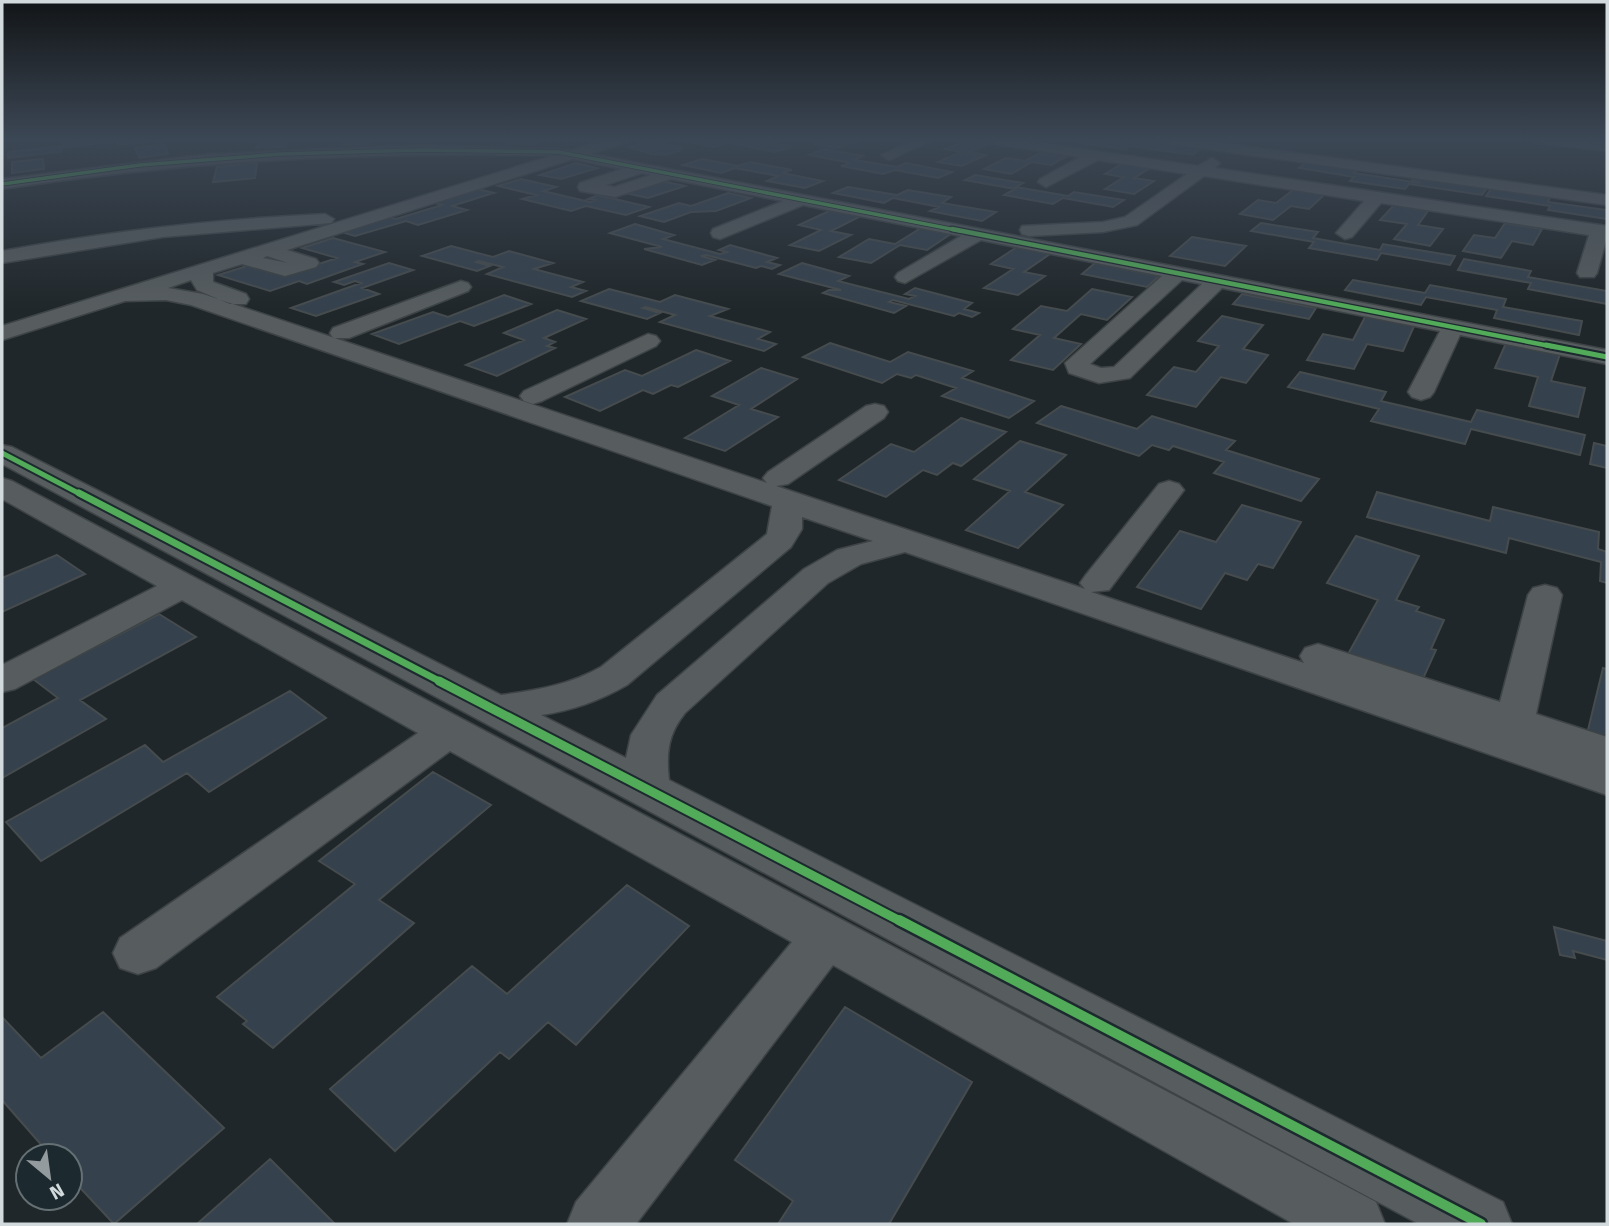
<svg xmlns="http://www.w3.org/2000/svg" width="1609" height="1226" font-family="'Fira Sans',sans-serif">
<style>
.building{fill:#35414d;stroke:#464c4e;stroke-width:2}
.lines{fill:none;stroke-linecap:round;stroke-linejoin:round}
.minor-casing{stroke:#3e4446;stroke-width:3}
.minor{fill:#575d5f;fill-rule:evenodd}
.cycleway-far5-casing{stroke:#1c292e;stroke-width:5}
.cycleway-far4-casing{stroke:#1c292e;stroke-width:7}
.cycleway-far3-casing{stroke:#1c292e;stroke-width:9}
.cycleway-far2-casing{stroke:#1c292e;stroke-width:11}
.cycleway-far1-casing{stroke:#1c292e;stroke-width:13}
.cycleway-casing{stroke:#1c292e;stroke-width:15}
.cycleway-far5{stroke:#51ab58;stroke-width:3.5}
.cycleway-far4{stroke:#51ab58;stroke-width:4.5}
.cycleway-far3{stroke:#51ab58;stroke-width:5}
.cycleway-far2{stroke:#51ab58;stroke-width:7}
.cycleway-far1{stroke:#51ab58;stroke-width:9}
.cycleway{stroke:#51ab58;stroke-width:10}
</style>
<rect width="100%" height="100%" fill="#20272a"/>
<!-- building -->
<path class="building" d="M89 139H115L116 141 60 148 61 152 8 158V152L63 146 62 142Z
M116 139H169L118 145Z
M250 139H289L285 147 256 148 262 140 248 141Z
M348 139H374L369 144 342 145Z
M513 139H541L535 144H507Z
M688 139 733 141 752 139 792 147 774 152 727 142 715 147 682 140Z
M829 139H863L837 148 814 144Z
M970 139 992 142 969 152 986 155 962 166 938 162 961 152 945 149Z
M1081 139 1136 143 1141 140 1201 148 1193 155 1130 146 1125 149 1080 143 1086 139Z
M647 142 683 147 677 149 682 150 666 155 652 154 629 147Z
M164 144 168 154 139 158 135 148Z
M824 149 863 156 855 160 897 167 906 163 952 172 938 178 895 170 883 174 841 166 851 163 809 155Z
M1044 151 1069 155 1051 165 1032 162 1011 174 984 169 1006 158 1025 161Z
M43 159 44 169 12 173V162Z
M702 159 738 166 750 162 792 170 782 173 823 181 805 188 767 181 778 176 735 168 721 173 683 165Z
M1125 162 1152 167 1134 178 1154 181 1134 194 1105 189 1124 177 1105 174Z
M1307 162 1358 169 1354 173 1420 183 1412 180 1415 177 1487 188 1482 195 1409 184 1405 189 1350 181 1354 177 1299 168Z
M257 163 255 178 213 182 217 167Z
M576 163 597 168 561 179 540 175Z
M975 175 1023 183 1016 187 1068 196 1074 192 1124 200 1113 207 1063 198 1053 204 1004 195 1015 189 965 180Z
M521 179 556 187 543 191 590 202 595 200 588 199 598 195 649 207 626 215 586 206 571 211 522 199 536 195 498 186Z
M662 181 685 186 648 198 625 193Z
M848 187 897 195 908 190 951 197 942 203 996 212 982 221 930 211 939 207 893 198 884 203 833 193Z
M473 188 494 193 452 206 467 210 418 225 406 221 355 236 335 230 384 216 396 219 442 205 428 201Z
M1491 189 1550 197 1548 202 1607 210V219L1548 210 1550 206 1486 196Z
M1293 190 1324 195 1309 209 1291 206 1273 220 1240 214 1258 200 1276 203Z
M728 193 751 198 716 211 691 212 664 222 640 216 679 203 691 206Z
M1394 205 1428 211 1418 225 1443 229 1430 246 1394 239 1407 224 1380 220Z
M831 210 861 216 831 231 851 235 819 251 790 245 821 230 799 225Z
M1261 223 1318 232 1313 238 1380 250 1383 244 1455 256 1450 265 1381 253 1377 260 1309 248 1314 242 1251 231Z
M1505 223 1542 229 1533 245 1512 241 1501 258 1463 251 1474 235 1495 238Z
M635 224 674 235 663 239 720 254 727 252 719 250 730 245 777 258 767 262 780 265 772 269 761 266 756 268 706 255 701 256 715 260 702 265 644 249 662 247 610 233Z
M921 228 952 233 927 250 900 245 871 263 839 257 869 239 895 244Z
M1192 237 1246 246 1225 266 1170 256Z
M333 238 385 252 355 262 363 264 307 284 299 281 270 291 218 275 250 265 285 275 337 258 302 248Z
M451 246 493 257 509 251 553 263 534 269 583 282 571 287 586 291 572 297 487 274 503 267 479 261 476 262 490 266 477 271 422 256Z
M1017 247 1050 254 1024 272 1045 276 1018 295 984 288 1013 269 991 264Z
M1464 259 1531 271 1528 277 1607 291V304L1528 289 1531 283 1458 270Z
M389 263 413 270 362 288 379 294 316 316 291 308 361 283 355 281 344 285 334 282Z
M802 263 849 276 838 281 909 299 915 296 905 294 915 288 972 303 964 309 979 313 972 317 959 313 954 316 893 300 889 302 906 306 894 313 823 293 829 290H841L779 274Z
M1095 263 1159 276 1147 287 1082 274Z
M1353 280 1425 293 1430 285 1506 299 1503 307 1582 321 1579 335 1494 318 1497 310 1426 297 1421 305 1345 290Z
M609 289 660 302 675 295 728 309 710 316 770 332 758 339 776 344 764 351 660 322 675 315 646 307 643 308 660 313 647 319 581 301Z
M1092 289 1132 297 1107 320 1081 314 1054 338 1081 344 1053 370 1011 360 1040 335 1013 329 1041 306 1067 311Z
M1242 294 1316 308 1309 319 1233 304Z
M504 295 531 304 474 326 460 321 399 344 372 334 433 312 448 317Z
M557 310 586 319 544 338 555 342 547 346 555 348 497 376 466 365 524 340 504 333Z
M1366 315 1415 324 1403 351 1367 344 1354 369 1307 360 1323 334 1353 340Z
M1222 316 1263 325 1243 349 1268 355 1246 383 1221 377 1196 407 1147 395 1174 367 1196 372 1219 346 1198 341Z
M830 343 890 362 908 352 973 371 962 378 1034 401 1009 418 942 396 956 388 916 375 911 378 897 374 882 383 803 357Z
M1506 343 1560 354 1551 381 1585 388 1578 417 1529 406 1538 377 1495 368Z
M696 350 730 361 678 387 671 385 653 394 643 390 600 411 565 397 625 370 642 376Z
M761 368 797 379 751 409 778 417 725 451 685 438 739 405 712 396Z
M1300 372 1386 392 1381 401 1471 422 1477 410 1585 435 1580 455 1471 429 1465 444 1371 421 1379 409 1288 387Z
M1061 406 1137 429 1152 416 1235 441 1226 450 1319 479 1301 501 1214 473 1224 462 1173 446 1169 450 1152 445 1139 456 1037 423Z
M961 418 1006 432 961 466 953 463 937 475 923 470 886 497 839 480 891 444 914 452Z
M1020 441 1066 455 1025 492 1063 505 1018 548 966 530 1010 491 974 479Z
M1594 443 1607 446V468L1590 464Z
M1377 492 1490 521 1493 507 1599 532 1598 549 1607 552V583L1600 581 1601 562 1509 538 1506 553 1367 517Z
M1242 505 1301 522 1273 568 1258 564 1247 580 1225 573 1201 609 1137 587 1180 531 1216 542Z
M1356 536 1419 556 1396 600 1419 607 1416 611 1444 620 1431 649 1436 650 1421 683 1347 656 1378 600 1327 583Z
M57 555 85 574 2 612V578Z
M159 614 196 637 80 700 106 719 2 778V728L58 698 33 679Z
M1603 668 1607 669V741L1587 734Z
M290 691 326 718 209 792 187 773 41 861 6 822 145 745 163 762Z
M433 772 491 805 379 900 414 923 273 1048 243 1024 247 1021 217 997 355 884 319 861Z
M627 885 689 926 576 1045 548 1022 509 1059 500 1052 395 1151 330 1089 472 966 507 994Z
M1554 927 1607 941V960L1573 951 1575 958 1560 955Z
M845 1007 972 1082 889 1224H778L793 1201 735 1160Z
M103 1012 224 1128 114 1224 70 1177V1156H51L2 1100V1017L41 1058Z
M270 1159 335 1224H197Z"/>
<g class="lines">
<defs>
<path id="minor" d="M608 139H629L627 142 591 154 1607 350V364L1460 335 1434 392 1430 397 1421 400 1412 397 1408 392 1440 331 1222 288 1130 378 1099 383 1069 373 1065 363 1162 276 981 240 905 283 898 281 895 277 898 273 961 236 803 205 720 239 713 237 711 233 713 229 783 201 671 179 615 197 580 191 578 187 580 183 622 169 573 159 287 250 316 259 319 263 316 267 285 276 242 264 213 273V282L246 294 249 299 246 304H230L197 290 191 280 168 288 203 294 767 483 763 478 768 472 866 406 875 404 884 406 888 412 884 418 788 484 776 486 1085 589 1080 583 1085 576 1159 484 1169 481 1179 484 1184 490 1109 590 1091 592 1304 663 1300 656 1305 648 1318 644 1500 702 1528 595 1533 588 1545 585 1557 588 1562 595 1536 714 1607 737V795L905 552 861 564 828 583 685 713C668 734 666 753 669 780L1503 1202 1512 1224H1419L2 464V445L12 447 501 695C537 690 569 685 601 667L767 534 772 506 191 305 166 300 125 301 2 340V326L551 156C366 151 184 161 2 189V179L210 154 419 145 572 150ZM642 173 651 175 614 187 606 185ZM267 256 288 263 263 258ZM1182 280 1202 284 1114 367 1101 368 1090 364ZM802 517 873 541 837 550 804 569 657 695 631 735 626 758 541 715C571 711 601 700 627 685L791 547 802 529Z
M916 139H934L894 158 889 160 881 155Z
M982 139H1015L1198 166 1212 158 1220 163 1215 168 1607 226V237L1597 273 1594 277H1580L1577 273 1589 235 1381 203 1352 237 1345 239 1336 233 1364 201 1204 176 1137 225 1103 232 1029 236 1022 234 1020 230 1022 226 1103 222 1125 217 1187 174 1098 160 1046 187 1038 182 1040 179 1080 157 989 143Z
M1157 139H1193L1607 195V205L1164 143Z
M1530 139H1571L1607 143V151L1537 143Z
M325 214 334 219 331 223 163 237 2 263V251C109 231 216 219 325 214Z
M461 281 468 283 471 287 468 291 349 338H333L330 333 333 328Z
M648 334 656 336 660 341 656 346 542 401 533 404 524 401 520 396 524 391Z
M2 478 12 481 1376 1202 1385 1224H1294L833 965 636 1224H567L576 1202 792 942 450 751 156 968 138 974 120 968 113 953 120 938 418 733 182 600 15 689 2 692V665L157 586 2 499Z"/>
</defs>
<!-- minor casing -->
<use href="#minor" class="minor-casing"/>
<!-- minor -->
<use href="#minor" class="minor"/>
<defs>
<path id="cycleway-far5" d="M2 184 140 165 280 154 419 150 559 152 961 231"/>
<path id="cycleway-far4" d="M952 229 1555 347"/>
<path id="cycleway-far3" d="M1546 345 1607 357
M2 453 82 495"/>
<path id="cycleway-far2" d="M79 493 443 683"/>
<path id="cycleway-far1" d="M439 681 902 922"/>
<path id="cycleway" d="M899 920 1481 1224"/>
</defs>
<!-- cycleway-far5 casing -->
<use href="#cycleway-far5" class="cycleway-far5-casing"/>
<!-- cycleway-far4 casing -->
<use href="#cycleway-far4" class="cycleway-far4-casing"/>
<!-- cycleway-far3 casing -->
<use href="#cycleway-far3" class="cycleway-far3-casing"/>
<!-- cycleway-far2 casing -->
<use href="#cycleway-far2" class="cycleway-far2-casing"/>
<!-- cycleway-far1 casing -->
<use href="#cycleway-far1" class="cycleway-far1-casing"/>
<!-- cycleway casing -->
<use href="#cycleway" class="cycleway-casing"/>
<!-- cycleway-far5 -->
<use href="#cycleway-far5" class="cycleway-far5"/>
<!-- cycleway-far4 -->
<use href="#cycleway-far4" class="cycleway-far4"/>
<!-- cycleway-far3 -->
<use href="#cycleway-far3" class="cycleway-far3"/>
<!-- cycleway-far2 -->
<use href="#cycleway-far2" class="cycleway-far2"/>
<!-- cycleway-far1 -->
<use href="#cycleway-far1" class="cycleway-far1"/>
<!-- cycleway -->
<use href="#cycleway" class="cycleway"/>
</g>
<!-- sky -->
<linearGradient id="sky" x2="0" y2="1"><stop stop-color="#121517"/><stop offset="0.45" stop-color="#3c4755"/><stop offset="1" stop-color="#3c4755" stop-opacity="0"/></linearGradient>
<rect width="1609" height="310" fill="url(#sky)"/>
<!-- border -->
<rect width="1609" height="1226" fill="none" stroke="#d2dadd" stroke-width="7"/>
<!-- north arrow -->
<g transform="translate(49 1177) rotate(151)"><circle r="33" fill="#1c292e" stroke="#657074" stroke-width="2"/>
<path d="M0-5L12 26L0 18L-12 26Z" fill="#949b9e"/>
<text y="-10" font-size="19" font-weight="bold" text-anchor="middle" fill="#d2dadd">N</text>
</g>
</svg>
